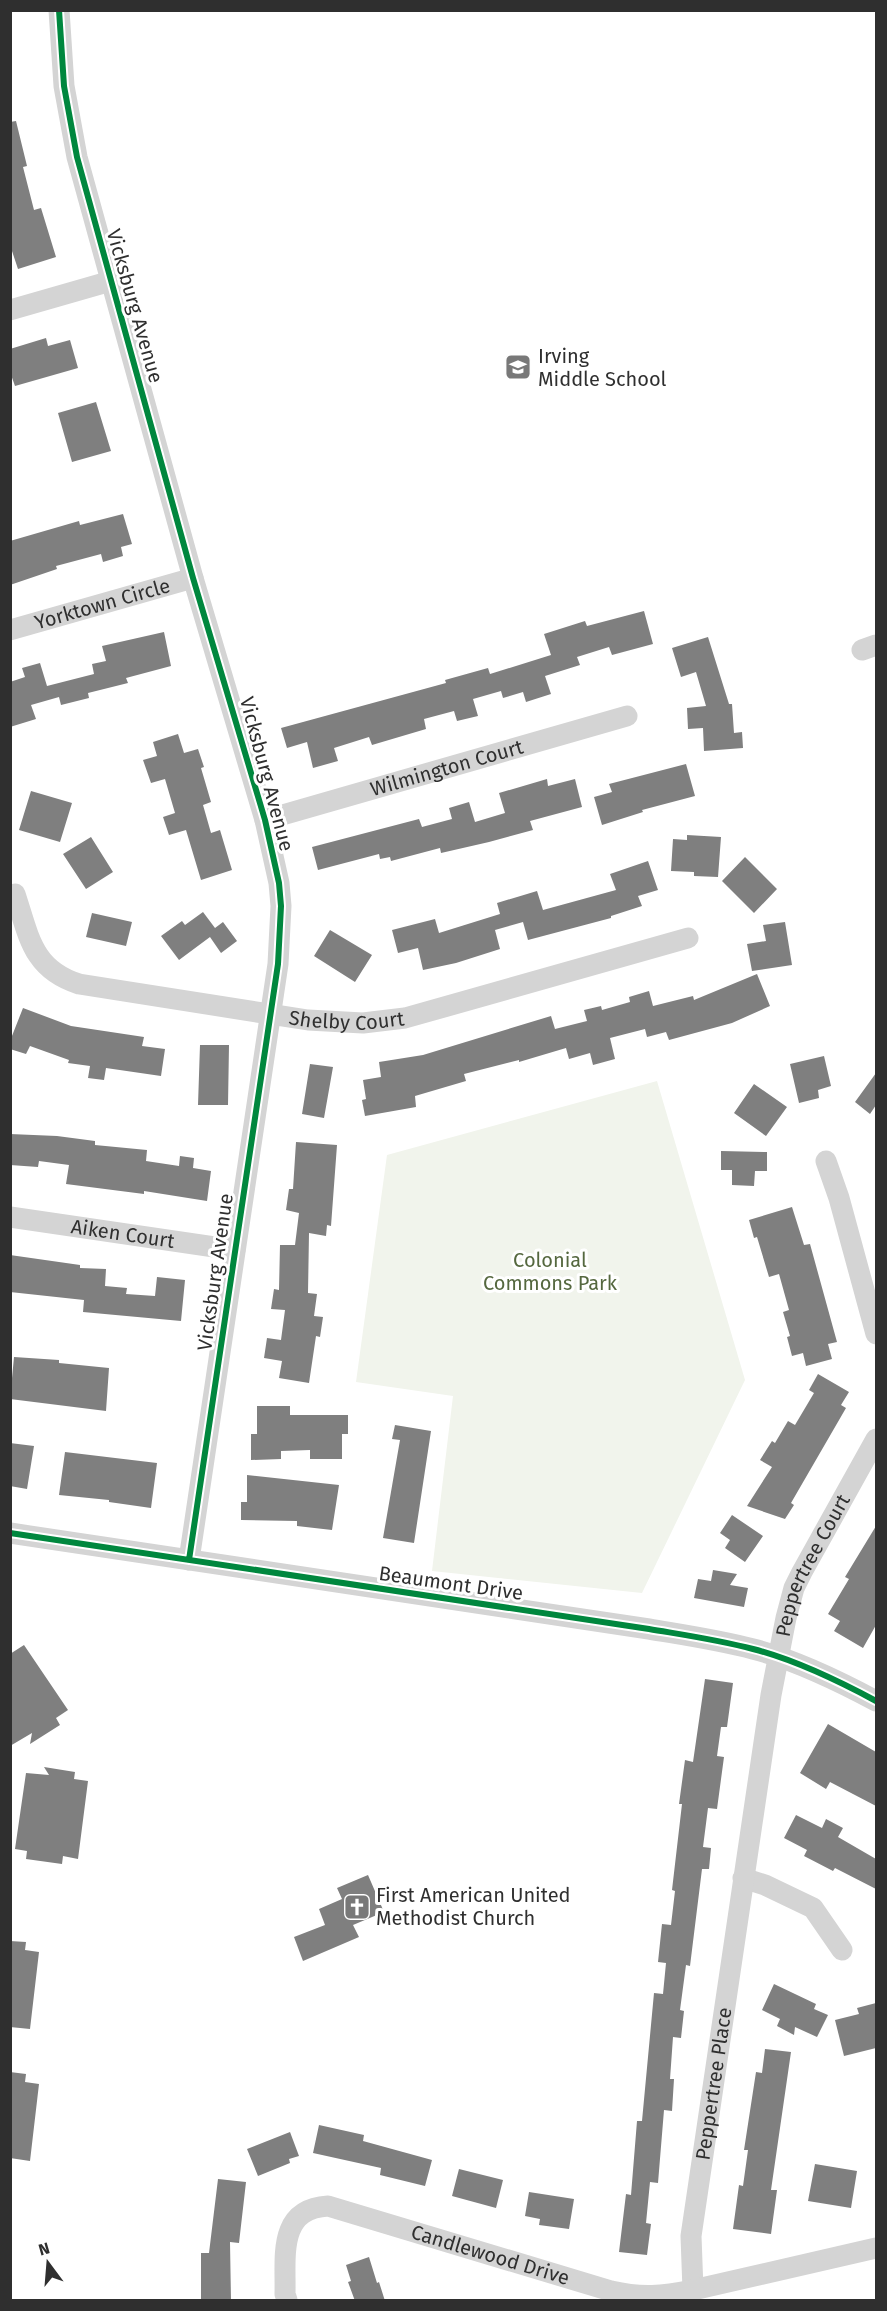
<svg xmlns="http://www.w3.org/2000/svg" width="887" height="2311" font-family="'Fira Sans',sans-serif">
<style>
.green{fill:#f1f4ec}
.building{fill:#7f7f7f}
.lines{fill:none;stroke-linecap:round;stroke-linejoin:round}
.minor{stroke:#d4d4d4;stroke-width:21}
.cycleway-casing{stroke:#fff;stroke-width:10}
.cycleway{stroke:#00873e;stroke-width:6}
.labels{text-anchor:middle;stroke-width:6;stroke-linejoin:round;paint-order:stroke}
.street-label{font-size:20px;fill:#2f2f2f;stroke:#fff}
.poi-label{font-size:20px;fill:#2f2f2f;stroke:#fff;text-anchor:start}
.park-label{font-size:20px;fill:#55683f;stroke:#fff}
</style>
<rect width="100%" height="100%" fill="#fff"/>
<!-- green -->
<path class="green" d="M657 1081 745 1380 642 1593 432 1571 453 1396 356 1382 387 1155Z"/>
<!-- building -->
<path class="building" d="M16 121 27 166 23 167 34 210 41 208 56 257 18 269 10 245V122Z
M46 338 48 346 70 340 78 368 15 386 10 372V349Z
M96 402 111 451 72 462 58 413Z
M123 514 132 544 121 547 123 556 103 562 101 554 56 566 57 569 10 585V541L79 521 80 525Z
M644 611 653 644 612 655 609 647 577 657 580 665 545 676 551 694 526 702 523 692 503 698 501 691 473 699 478 716 457 721 454 711 424 719 426 729 372 745 369 737 334 748 338 761 313 768 307 742 287 748 281 728 446 683 445 680 488 668 490 674 551 655 544 634 585 621 587 626Z
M164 632 171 666 126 678 128 683 88 693 89 698 61 705 59 697 31 705 36 719 10 727V682L25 677 22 668 40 663 47 686 94 674 92 664 106 661 102 646Z
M708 637 729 704H732L734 733 742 732 743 748 704 751 703 728 688 729 687 708 706 706 696 672 681 677 672 648Z
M178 734 184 753 198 749 204 767 201 768 211 802 203 805 211 833 220 830 232 870 201 880 186 830 169 835 163 817 175 813 165 779 151 783 143 760 157 756 153 742Z
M686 764 695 796 642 810 643 812 602 825 594 797 612 792 609 784Z
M547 779 548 786 575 779 582 807 530 821 533 830 489 842 441 853 440 848 391 861 390 857 380 859 379 854 318 870 312 847 419 819 422 827 452 819 449 808 469 802 475 822 505 813 499 793Z
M31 791 72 803 60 842 19 830Z
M687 835 721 837 718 877 694 876V872L671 871 673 839 687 840Z
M91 837 113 872 86 889 63 854Z
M745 857 777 889 754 913 722 881Z
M648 861 658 890 638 896 642 906 611 916V918L528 940 523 922 495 930 500 949 456 963 423 970 418 948 398 953 392 930 435 919 439 933 500 914 497 903 537 891 543 910 616 890 610 874Z
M203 912 215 928 223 922 237 941 221 953 210 937 179 960 161 936 182 921 185 925Z
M92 913 132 922 126 946 86 937Z
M785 922 792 965 752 971 747 944 766 941 763 925Z
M330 930 372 955 355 982 314 956Z
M757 974 770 1006 732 1023 669 1040 666 1032 647 1037 645 1029 610 1038 615 1059 593 1065 590 1053 569 1059 566 1048 519 1062V1060L464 1074 466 1081 415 1096 416 1107 365 1116 362 1100 366 1099 363 1080 381 1077 379 1062 423 1055 551 1016 555 1029 587 1021 584 1010 601 1006 602 1010 630 1002 629 997 649 991 653 1006 693 996 694 1000Z
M23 1008 71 1026 144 1037 142 1046 165 1049 161 1076 106 1068 104 1080 88 1078 90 1066 68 1063 69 1060 30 1046 26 1054 10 1049V1041Z
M200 1045H229L228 1105H198Z
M824 1056 831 1086 818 1090 819 1098 799 1103 790 1064Z
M310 1064 333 1067 324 1118 302 1114Z
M876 1073V1105L870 1114 855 1102Z
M754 1084 787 1107 766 1136 734 1113Z
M10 1134 57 1136 95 1141V1145L147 1150 146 1161 179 1166 180 1156 194 1158 193 1168 211 1171 207 1201 144 1191V1194L66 1184 69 1165 39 1161 38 1167 10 1165Z
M296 1142 337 1145 331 1226 327 1225 326 1236 309 1233 308 1293 317 1294 314 1316 323 1317 320 1337 316 1336 309 1383 279 1378 282 1361 264 1358 267 1338 281 1340 285 1310 271 1309 274 1289 279 1290 280 1245H295L299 1213 286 1210 289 1189H293Z
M721 1151 767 1152V1171H755L754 1186 732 1185V1170H721Z
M792 1207 804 1245 810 1244 837 1342 828 1344 832 1359 806 1366 803 1353 792 1356 787 1337 790 1336 783 1312 789 1310 779 1274 769 1277 757 1237 754 1238 749 1220Z
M10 1255 80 1265V1268L106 1269 105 1286 127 1288 126 1294 155 1296 157 1277 185 1280 181 1321 83 1312 84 1300 10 1292Z
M14 1357 59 1360V1363L109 1368 106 1411 10 1399Z
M818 1374 849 1392 841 1405 846 1408 791 1503 794 1505 785 1519 747 1506 772 1467 760 1460 772 1441 775 1443 788 1421 795 1425 814 1393 809 1390Z
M257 1406H290V1415H348V1434H342V1459H310V1450L281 1451V1459L251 1460V1434H257Z
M395 1425 431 1431 414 1543 383 1538 400 1440 392 1439Z
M10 1443 34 1446 27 1489 10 1486Z
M65 1452 157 1463 151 1508 109 1502V1500L59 1495Z
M247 1475 339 1485 332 1530 297 1526V1521L241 1520V1502H247Z
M732 1515 763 1536 745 1562 725 1548 730 1540 720 1533Z
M876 1526V1625L863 1648 834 1631 840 1621 828 1614 849 1579 845 1577Z
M713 1570 737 1574 730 1585 748 1588 744 1607 694 1598 698 1579 711 1581Z
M24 1645 68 1710 56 1718 60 1725 30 1744 32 1733 10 1746V1654Z
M705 1679 733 1683 727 1727H721L717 1756 724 1757 717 1809 708 1808 703 1847 711 1848 709 1869H702L690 1966 686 1965 680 2010 684 2011 681 2038 673 2037 670 2079H674L672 2111 664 2110 658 2183 650 2182 646 2223 651 2224 647 2255 619 2252 626 2194 631 2195 637 2121H642L654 1993 663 1994 666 1963 658 1962 662 1924 671 1925 675 1891 672 1890 682 1804H679L685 1760 693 1762Z
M828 1724 876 1752V1806L830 1782 826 1789 800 1773Z
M44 1767 75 1772 74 1779 88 1781 78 1859 63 1856 62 1864 26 1859 27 1851 15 1849 26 1773 49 1775Z
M796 1815 822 1828 826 1819 843 1828 838 1837 876 1859V1889L835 1868 833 1871 804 1856 807 1850 784 1838Z
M368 1875 384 1912 353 1925 359 1937 303 1961 294 1937 325 1925 319 1909 342 1899 337 1888Z
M10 1941 26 1942 25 1950 39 1952 30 2029 10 2027Z
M774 1984 816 2004 814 2009 828 2015 817 2037 795 2027 794 2035 777 2026 780 2019 762 2010Z
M876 2003V2048L844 2056 835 2020 859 2014 857 2008Z
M765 2049 791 2052 771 2190H777L771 2234 733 2229 739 2185 743 2186 748 2150H744L756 2072 762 2073Z
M10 2072 26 2074 25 2082 39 2084 30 2161 10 2158Z
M319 2125 364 2135 363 2141 432 2160 425 2186 380 2175 381 2168 313 2153Z
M290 2132 299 2156 289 2159 290 2163 258 2176 247 2149Z
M815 2164 857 2171 851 2208 808 2201Z
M459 2169 503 2180 496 2208 452 2196Z
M218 2179 246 2182 239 2243 230 2242 231 2301H201V2253H209Z
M529 2192 574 2199 569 2229 539 2225 540 2219 525 2216Z
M369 2257 377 2283 379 2282 385 2301H355L348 2282 351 2281 346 2265Z"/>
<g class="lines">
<!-- minor -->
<g class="minor">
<path d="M59 10 64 86 77 157 193 578 265 820 279 883 281 906 278 964 189 1560"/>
<path d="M10 310 111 281"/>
<path id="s1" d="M10 630 193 578"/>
<path d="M862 650 876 645"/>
<path id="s2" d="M265 820 627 716"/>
<path id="s3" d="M15 894C29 936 32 969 79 984L308 1020 363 1023 405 1018 688 938"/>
<path d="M826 1161 839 1198 876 1334"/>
<path id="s4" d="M10 1217 235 1250"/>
<path d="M10 1533 649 1629C684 1635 719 1640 753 1649 796 1660 837 1680 876 1701"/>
<path d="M743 1878 765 1885 813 1908 842 1950"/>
<path id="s5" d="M693 2290 691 2236 771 1695 786 1618 794 1588 802 1572 876 1439"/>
<path id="s6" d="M287 2300 285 2294C286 2257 277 2209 328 2206L611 2291C642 2298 662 2296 693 2290L876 2248"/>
</g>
<defs>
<path id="cycleway" d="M59 10 64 86 77 157 193 578 265 820 279 883 281 906 278 964 189 1560
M10 1533 649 1629C684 1635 719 1640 753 1649 796 1660 837 1680 876 1701"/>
</defs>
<!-- cycleway casing -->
<use href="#cycleway" class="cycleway-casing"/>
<!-- cycleway -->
<use href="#cycleway" class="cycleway"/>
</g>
<!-- icons -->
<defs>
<symbol id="school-square" viewBox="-11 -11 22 22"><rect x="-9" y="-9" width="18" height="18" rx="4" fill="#787878" stroke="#fff"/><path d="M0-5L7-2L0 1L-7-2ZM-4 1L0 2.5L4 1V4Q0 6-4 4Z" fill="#fff"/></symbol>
<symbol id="church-square" viewBox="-11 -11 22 22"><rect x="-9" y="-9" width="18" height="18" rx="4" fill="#787878" stroke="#fff"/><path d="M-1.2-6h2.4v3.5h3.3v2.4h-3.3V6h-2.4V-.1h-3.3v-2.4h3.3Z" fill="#fff"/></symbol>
</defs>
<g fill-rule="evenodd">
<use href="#school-square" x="503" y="352" width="30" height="30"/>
<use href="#church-square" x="342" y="1892" width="30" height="30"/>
</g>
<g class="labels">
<!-- street labels -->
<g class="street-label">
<text transform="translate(135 306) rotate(74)" y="7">Vicksburg Avenue</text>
<text dy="7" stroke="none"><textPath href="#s1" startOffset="96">Yorktown Circle</textPath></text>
<text dy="7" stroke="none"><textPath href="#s2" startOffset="189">Wilmington Court</textPath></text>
<text transform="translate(267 774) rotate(75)" y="7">Vicksburg Avenue</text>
<text dy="7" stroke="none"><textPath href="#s3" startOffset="387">Shelby Court</textPath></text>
<text dy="7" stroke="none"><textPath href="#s4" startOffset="114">Aiken Court</textPath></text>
<text transform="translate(215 1272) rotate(-82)" y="7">Vicksburg Avenue</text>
<text dy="7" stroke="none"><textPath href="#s5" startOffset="738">Peppertree Court</textPath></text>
<text transform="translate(451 1583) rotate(8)" y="7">Beaumont Drive</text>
<text dy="7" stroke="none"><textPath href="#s5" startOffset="208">Peppertree Place</textPath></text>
<text dy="7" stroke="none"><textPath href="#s6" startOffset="288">Candlewood Drive</textPath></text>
</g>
<!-- poi labels -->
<g class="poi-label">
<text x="538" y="363">Irving<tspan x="538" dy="23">Middle School</tspan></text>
<text x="376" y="1902">First American United<tspan x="376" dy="23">Methodist Church</tspan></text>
</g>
<!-- park labels -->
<g class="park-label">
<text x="550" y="1267">Colonial<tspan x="550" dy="23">Commons Park</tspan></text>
</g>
</g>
<!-- border -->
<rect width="887" height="2311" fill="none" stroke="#2f2f2f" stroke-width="24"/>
<!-- north arrow -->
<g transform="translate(48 2263) rotate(344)" stroke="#ffffff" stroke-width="4.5" paint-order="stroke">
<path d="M0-4.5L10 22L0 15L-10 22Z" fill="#2f2f2f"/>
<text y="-9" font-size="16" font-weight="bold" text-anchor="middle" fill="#2f2f2f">N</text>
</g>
</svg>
